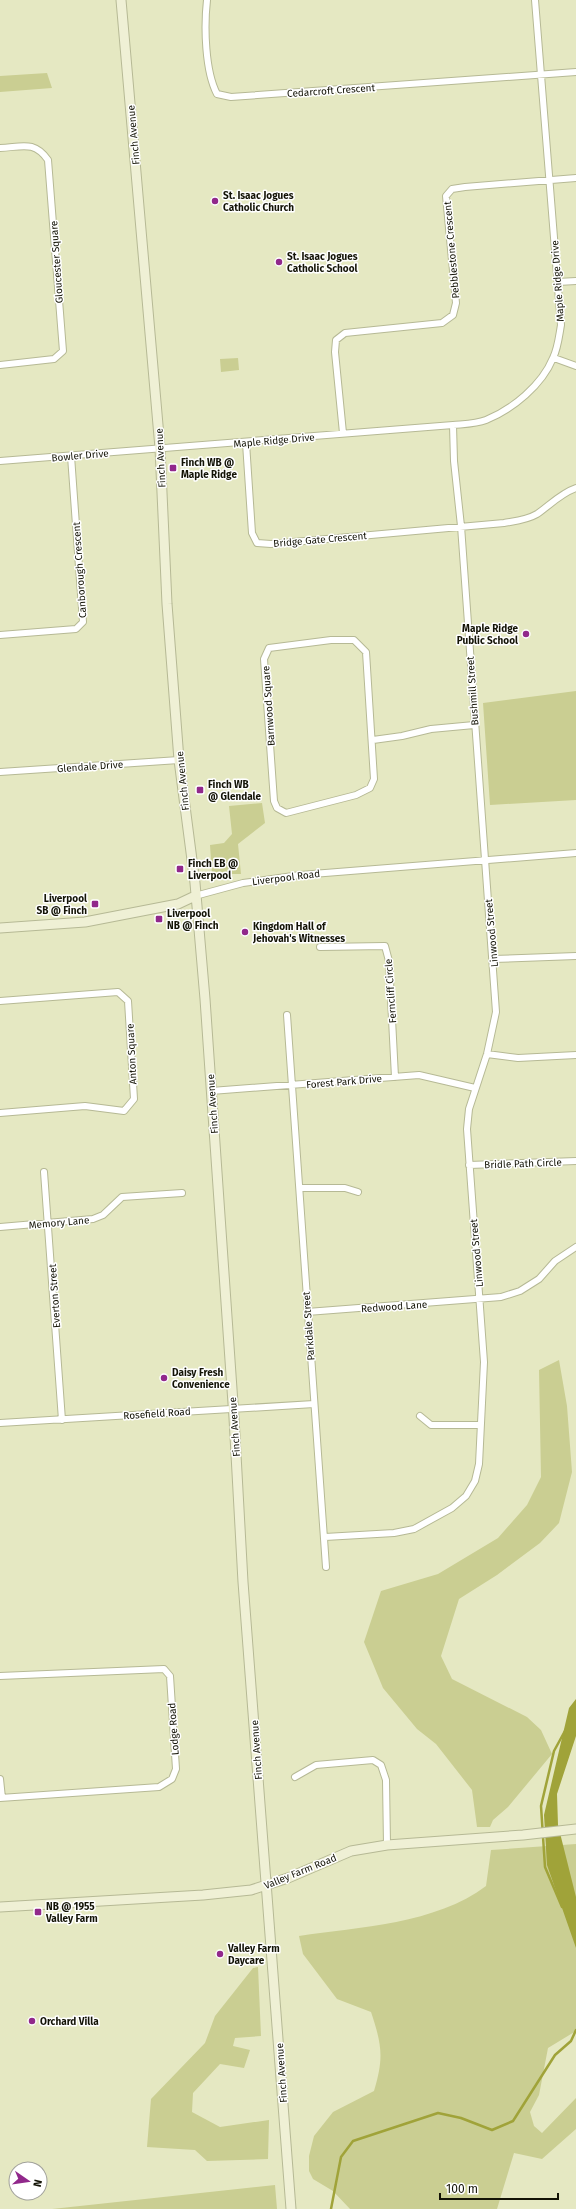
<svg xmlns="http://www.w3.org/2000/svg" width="576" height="2209" font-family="'Fira Sans',sans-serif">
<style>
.green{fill:#cace92}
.water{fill:#a0a339}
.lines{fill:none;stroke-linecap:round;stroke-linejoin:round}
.stream{stroke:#a0a339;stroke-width:2.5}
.street-casing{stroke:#b6b995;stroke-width:8}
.secondary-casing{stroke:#b6b995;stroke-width:11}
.street{stroke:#fff;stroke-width:6}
.secondary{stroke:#eff0d5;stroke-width:9}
.poi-dot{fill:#91288b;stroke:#fff;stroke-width:1.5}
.labels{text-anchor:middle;stroke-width:3;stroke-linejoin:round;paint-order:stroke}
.street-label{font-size:10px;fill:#131306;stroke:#fff}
.poi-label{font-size:10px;font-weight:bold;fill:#131306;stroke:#fff;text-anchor:start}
</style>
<rect width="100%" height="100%" fill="#e5e8c2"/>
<!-- green -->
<path class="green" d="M47 73 52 88 0 92V76Z
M238 358 239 370 221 372 220 359Z
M576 691V800L490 805 483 703Z
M262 803 265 823 238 844 241 874H212L210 845 224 843 232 834 229 806Z
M559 1360 567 1406 572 1472 559 1523 540 1543 497 1575 459 1599 441 1656 452 1679 527 1717 541 1730 552 1754 508 1807 493 1820 490 1827H477L472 1790 436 1744 417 1729 383 1688 364 1642 381 1591 438 1574 498 1538 527 1505 541 1477 539 1370Z
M576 1844V2031L548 2048 539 2095 530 2112 534 2126 542 2133 576 2098V2129L542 2159 514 2153 497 2209H350L333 2191 313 2179 309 2171V2156L314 2136 333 2112 374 2091C384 2058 382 2045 371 2012L337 1999 303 1954 299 1936C359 1927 436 1924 486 1886L491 1850Z
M258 1967 261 2036 235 2038 233 2046 250 2050 244 2068 220 2064 193 2093 192 2112 220 2127 269 2120 268 2159 207 2161 195 2150 147 2147 151 2099 205 2043 215 2016 253 1968Z
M275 2185 277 2209H52Z"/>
<!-- water -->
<path class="water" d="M576 1699V1736L557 1794 558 1825 576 1897V1948L547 1865 544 1815 569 1708Z"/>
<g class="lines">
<!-- stream -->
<path class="stream" d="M562 1907 545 1867 541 1806 554 1751 566 1729
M331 2209 341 2157 353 2141 438 2113 461 2118 492 2130 513 2121 555 2055 571 2041 576 2030"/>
<defs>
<path id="street" d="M207 0C204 27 205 71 217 94L231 97 576 72
M0 148C22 147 34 140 48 160L63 351 54 359 0 365
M558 282 576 281
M554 358 576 366
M343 433 335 352 336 340 345 333 442 323 453 315 456 303 446 196 452 189 465 187 576 178
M246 443 252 533 257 543 271 544 504 523C515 521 527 520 537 514 550 505 561 493 576 488
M0 461 453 425C463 424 476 424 486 420 513 409 542 385 553 358 558 348 559 336 561 325L535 0
M0 635 76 629 83 622 71 456
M331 640H354L366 652 374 779 370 788 356 795 286 813 277 808 274 801 264 659 269 648Z
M373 740 402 736 431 729 474 725
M0 772 179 760
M195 896 243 883 300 875 576 853
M320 947 385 946 389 961 395 1077
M493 959 576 956
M0 1001 118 992 128 1001 134 1099 124 1111 85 1106 0 1113
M287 1015 326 1567
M487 1054 518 1058 576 1055
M211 1091 419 1075 475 1088
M469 1165 576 1161
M44 1172 62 1420
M300 1188H345L358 1192
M0 1227 93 1219 103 1215 122 1197 182 1193
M307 1312 501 1297 520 1291 539 1279 555 1261 576 1247
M420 1416 431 1425H480
M0 1423 314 1404
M325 1537 394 1533 414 1529 452 1508 466 1496 475 1481 479 1464 484 1362 467 1129 469 1109 487 1054 496 1012 461 526 454 461 453 425
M0 1676 164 1669 170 1676 176 1769 172 1779 159 1787 0 1798
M295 1777 316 1765 373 1760 381 1765 386 1780 387 1845
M0 1779 2 1798"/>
<path id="secondary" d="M121 0 160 448 167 604 179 760 195 883 205 999 234 1418 243 1582 291 2209
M0 928 85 922 178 904 195 896
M0 1907 203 1895 251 1890 288 1878 351 1851 387 1845 523 1835 576 1829"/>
</defs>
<!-- street casing -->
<use href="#street" class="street-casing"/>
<!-- secondary casing -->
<use href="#secondary" class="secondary-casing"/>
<!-- street -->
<use href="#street" class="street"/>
<!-- secondary -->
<use href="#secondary" class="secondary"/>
</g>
<!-- markers -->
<g class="poi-dot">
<circle cx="215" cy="201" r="4"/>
<circle cx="279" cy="262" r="4"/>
<rect x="169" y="464" width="8" height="8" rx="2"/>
<circle cx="526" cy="634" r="4"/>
<rect x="196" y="786" width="8" height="8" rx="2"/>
<rect x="176" y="865" width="8" height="8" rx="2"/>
<rect x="91" y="900" width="8" height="8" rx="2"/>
<rect x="155" y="915" width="8" height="8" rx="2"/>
<circle cx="245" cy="932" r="4"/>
<circle cx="164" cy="1378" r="4"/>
<rect x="34" y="1908" width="8" height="8" rx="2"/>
<circle cx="220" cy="1954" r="4"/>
<circle cx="32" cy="2021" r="4"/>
</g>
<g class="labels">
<!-- street labels -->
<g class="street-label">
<text transform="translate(331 90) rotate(-4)" y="4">Cedarcroft Crescent</text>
<text transform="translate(133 135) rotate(-95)" y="4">Finch Avenue</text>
<text transform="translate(451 250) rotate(-95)" y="4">Pebblestone Crescent</text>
<text transform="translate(56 262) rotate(-94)" y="4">Gloucester Square</text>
<text transform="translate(557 281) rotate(-94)" y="4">Maple Ridge Drive</text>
<text transform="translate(274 440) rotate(-5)" y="4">Maple Ridge Drive</text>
<text transform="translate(80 455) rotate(-5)" y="4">Bowler Drive</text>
<text transform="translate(160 458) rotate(-93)" y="4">Finch Avenue</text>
<text transform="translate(320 539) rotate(-5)" y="4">Bridge Gate Crescent</text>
<text transform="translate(79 570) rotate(-94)" y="4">Canborough Crescent</text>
<text transform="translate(472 691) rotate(-94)" y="4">Bushmill Street</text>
<text transform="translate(268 706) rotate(-94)" y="4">Barnwood Square</text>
<text transform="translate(90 766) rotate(-4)" y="4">Glendale Drive</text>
<text transform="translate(182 781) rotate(-96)" y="4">Finch Avenue</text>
<text transform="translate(286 877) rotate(-7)" y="4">Liverpool Road</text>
<text transform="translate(491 933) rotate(-95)" y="4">Linwood Street</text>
<text transform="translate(390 991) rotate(-94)" y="4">Ferncliff Circle</text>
<text transform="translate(131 1054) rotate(-93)" y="4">Anton Square</text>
<text transform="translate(344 1081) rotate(-5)" y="4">Forest Park Drive</text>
<text transform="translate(212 1104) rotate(-94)" y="4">Finch Avenue</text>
<text transform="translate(523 1163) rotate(-2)" y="4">Bridle Path Circle</text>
<text transform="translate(59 1222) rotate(-5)" y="4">Memory Lane</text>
<text transform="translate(476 1253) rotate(-95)" y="4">Linwood Street</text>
<text transform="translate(54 1296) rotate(-94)" y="4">Everton Street</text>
<text transform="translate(394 1306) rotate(-4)" y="4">Redwood Lane</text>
<text transform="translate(308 1326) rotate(-94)" y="4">Parkdale Street</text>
<text transform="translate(157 1413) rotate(-4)" y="4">Rosefield Road</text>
<text transform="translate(234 1427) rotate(-94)" y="4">Finch Avenue</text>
<text transform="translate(173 1729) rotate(-94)" y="4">Lodge Road</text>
<text transform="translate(256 1750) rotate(-94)" y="4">Finch Avenue</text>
<text transform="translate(300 1871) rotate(-22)" y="4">Valley Farm Road</text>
<text transform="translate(281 2073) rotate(-94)" y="4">Finch Avenue</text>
</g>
<!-- poi labels -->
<g class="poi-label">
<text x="223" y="199">St. Isaac Jogues<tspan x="223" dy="12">Catholic Church</tspan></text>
<text x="287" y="260">St. Isaac Jogues<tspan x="287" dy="12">Catholic School</tspan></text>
<text x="181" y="466">Finch WB @<tspan x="181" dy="12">Maple Ridge</tspan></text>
<text x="518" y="632" text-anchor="end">Maple Ridge<tspan x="518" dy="12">Public School</tspan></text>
<text x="208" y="788">Finch WB<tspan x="208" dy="12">@ Glendale</tspan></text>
<text x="188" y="867">Finch EB @<tspan x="188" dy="12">Liverpool</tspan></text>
<text x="87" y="902" text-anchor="end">Liverpool<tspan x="87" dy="12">SB @ Finch</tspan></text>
<text x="167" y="917">Liverpool<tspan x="167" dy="12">NB @ Finch</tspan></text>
<text x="253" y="930">Kingdom Hall of<tspan x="253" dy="12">Jehovah's Witnesses</tspan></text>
<text x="172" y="1376">Daisy Fresh<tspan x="172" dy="12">Convenience</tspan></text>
<text x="46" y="1910">NB @ 1955<tspan x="46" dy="12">Valley Farm</tspan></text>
<text x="228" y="1952">Valley Farm<tspan x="228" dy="12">Daycare</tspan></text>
<text x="40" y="2025">Orchard Villa</text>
</g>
</g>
<!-- north arrow -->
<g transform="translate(28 2181) rotate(103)"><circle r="19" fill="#ffffff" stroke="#a1a19b"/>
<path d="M0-3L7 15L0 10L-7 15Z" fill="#91288b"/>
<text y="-6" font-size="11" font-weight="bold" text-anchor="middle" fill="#131306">N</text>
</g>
<!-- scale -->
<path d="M440 2193v6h118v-6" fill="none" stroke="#131306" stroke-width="2"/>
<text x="446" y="2193" font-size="12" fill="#131306" stroke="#ffffff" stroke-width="3" paint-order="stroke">100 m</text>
</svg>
